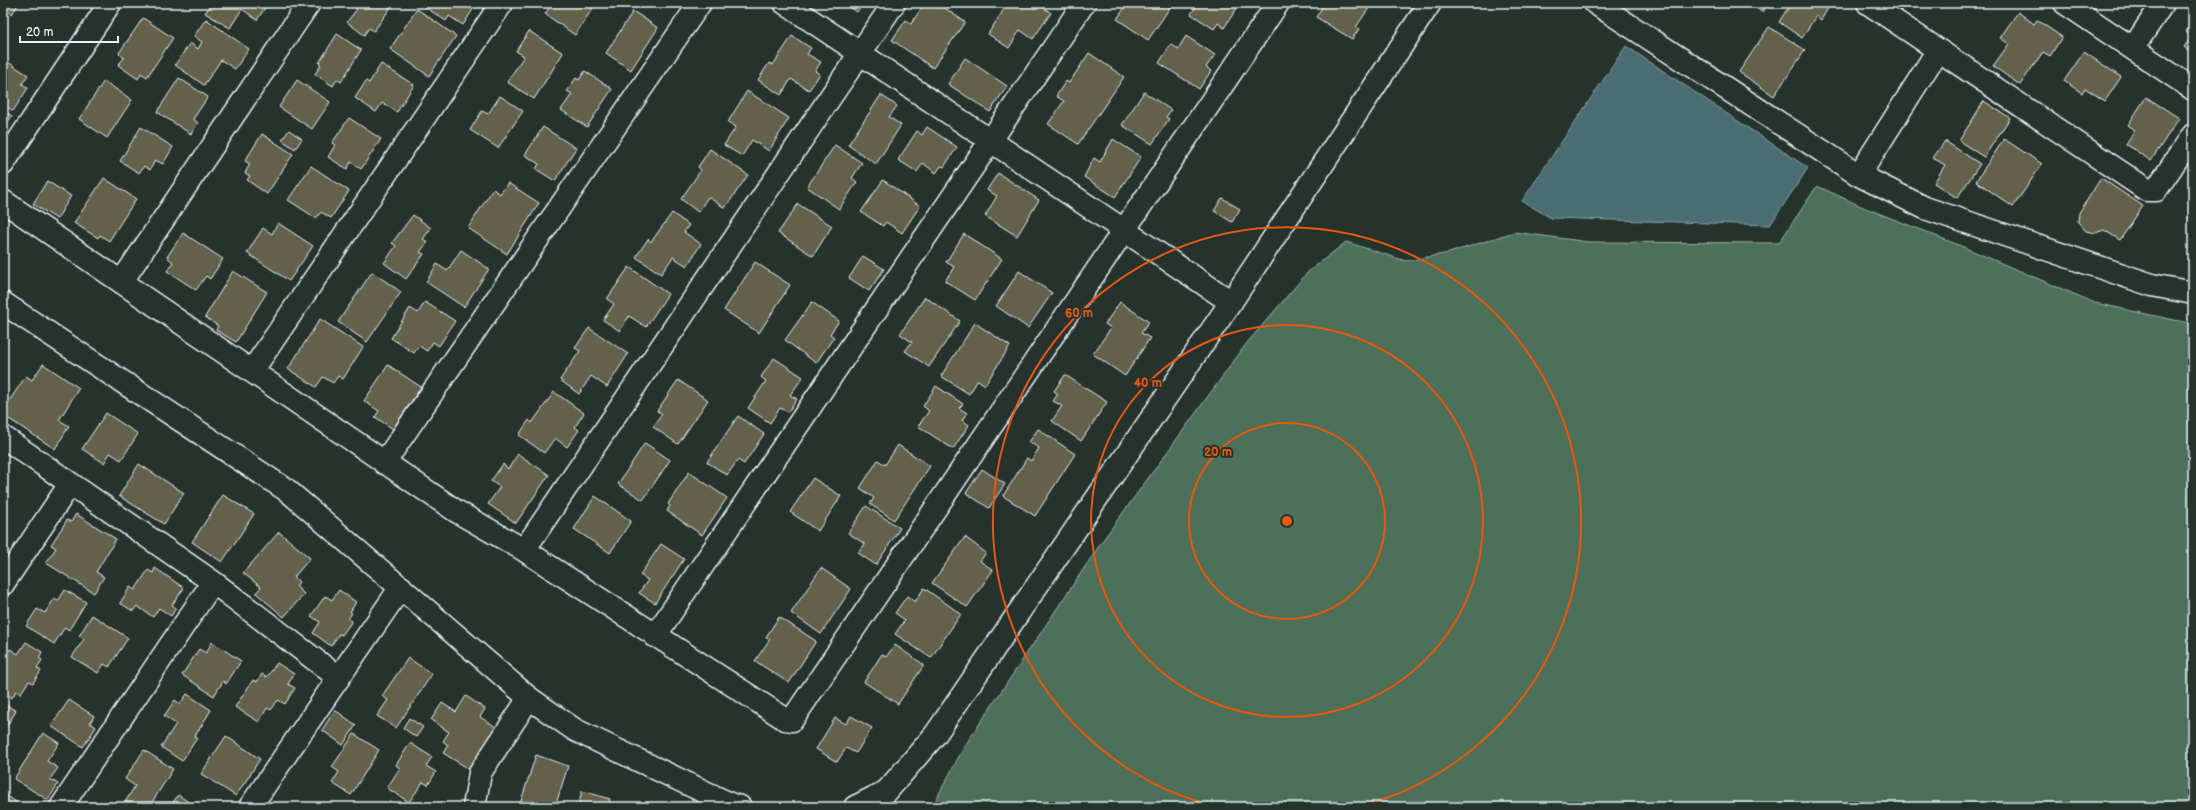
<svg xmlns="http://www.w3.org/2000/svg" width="2196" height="810" font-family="'Balsamiq Sans',sans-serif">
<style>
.green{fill:#4e705a;stroke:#9bb0a9}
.water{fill:#4a6d70;stroke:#89a2a6}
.building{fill:#63604c;stroke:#e8f1f8}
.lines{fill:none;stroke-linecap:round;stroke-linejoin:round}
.street-casing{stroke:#e8f1f8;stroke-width:25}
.secondary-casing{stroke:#e8f1f8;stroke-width:25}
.street{stroke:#26332d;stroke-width:22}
.secondary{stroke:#26332d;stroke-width:22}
.ring{fill:none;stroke:#e8590c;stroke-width:2}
.centre{fill:#e8590c;stroke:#26332d;stroke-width:2}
.ring-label{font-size:12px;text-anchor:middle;font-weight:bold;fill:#e8590c;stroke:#26332d;stroke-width:4;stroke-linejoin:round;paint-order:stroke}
</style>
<rect width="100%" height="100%" fill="#26332d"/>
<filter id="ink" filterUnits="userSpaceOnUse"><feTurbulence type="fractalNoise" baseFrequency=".025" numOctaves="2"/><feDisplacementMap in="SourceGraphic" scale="8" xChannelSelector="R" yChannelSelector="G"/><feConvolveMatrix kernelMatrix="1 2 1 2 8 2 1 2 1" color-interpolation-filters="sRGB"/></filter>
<g filter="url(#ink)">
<!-- green -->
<path class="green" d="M1817 186 1863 207 1961 246 2095 303 2193 324V807H932L964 747 1103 540 1247 343 1308 272 1346 242 1406 261 1449 253 1514 232 1589 242 1779 243Z"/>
<!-- water -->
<path class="water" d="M1626 46 1808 168 1770 225 1551 218 1522 201Z"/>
<!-- building -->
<path class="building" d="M3 3H19L12 14 3 8Z
M212 3H268L257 20 242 9 230 28 205 13Z
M350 3H394L374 31 369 28 364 35 347 22 357 9Z
M419 3H477L463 25 449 16 446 21Z
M553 3H596L575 35 545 14Z
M844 3H864L857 12Z
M925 3H937L965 22 933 68 892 40 906 20 911 24Z
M1008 3H1037L1051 13 1033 39 1020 30 1009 48 988 34Z
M1128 3H1173L1148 40 1117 19Z
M1198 3H1240L1224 28 1218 23 1214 29 1191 14Z
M1325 3H1362L1369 8 1356 27 1359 29 1352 39 1316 17Z
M1748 3H1768L1762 12Z
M1791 3 1798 4 1831 3 1821 20 1816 16 1802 38 1779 22Z
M417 9 456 36 429 76 390 49Z
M633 11 658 28 631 70 606 53Z
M2018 12 2034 24 2037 20 2062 37 2050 56 2043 52 2020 85 1993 66 2009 44 2000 38Z
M143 18 173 38 147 77 141 73 138 79 118 65 124 58 119 53Z
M206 19 249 49 235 69 221 60 204 85 175 65 190 43 198 49 202 42 194 36Z
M2193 22V54L2184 47 2192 36 2186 32Z
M1769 27 1805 50 1774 96 1739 72Z
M529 31 563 53 534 99 507 82 524 56 516 51Z
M337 34 361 50 341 82 337 79 333 86 315 74 321 65 319 63Z
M792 36 811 48 807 54 821 62 815 71 820 74 809 90 791 79 781 95 758 80 769 63 773 65Z
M1186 36 1215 55 1206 67 1211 71 1199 89 1159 63 1171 44 1178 49Z
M2084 52 2121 77 2105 101 2085 88 2082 93 2064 81Z
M1089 53 1124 77 1078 144 1048 124 1064 101 1056 96 1066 81 1069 83Z
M965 58 1007 86 990 112 948 84Z
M3 59 28 75 22 84 28 88 13 111 3 104Z
M381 64 414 85 397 112 382 103 376 112 355 98 366 81 369 83Z
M585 71 612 89 587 127 561 110 572 94 567 91 576 78 579 80Z
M179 78 208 97 193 119 198 123 191 134 157 112Z
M297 80 330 102 312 129 279 107Z
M104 81 132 100 107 138 79 119Z
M747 91 789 118 769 151 752 140 742 156 724 145 736 127 728 122Z
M1144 92 1171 110 1166 117 1169 119 1152 144 1122 125Z
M881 95 897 106 889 117 901 125 876 164 848 145Z
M500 96 523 111 498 148 470 130 482 111 488 114Z
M2146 97 2179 118 2151 161 2126 144 2135 130 2128 125Z
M1984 101 2010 118 1984 157 1959 141Z
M3 110 12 116 3 129Z
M349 118 381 139 361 169 351 162 347 169 328 157 335 145 332 143Z
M141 127 173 147 163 164 155 160 150 170 144 166 139 173 120 161Z
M543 127 576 148 555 181 536 169 539 164 525 155Z
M927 127 957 147 944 167 941 166 936 173 923 163 917 172 898 160 917 131 922 135Z
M289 130 302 139 295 149 282 140Z
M262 134 293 154 267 194 247 180 250 176 245 173 250 164 245 161Z
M1113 139 1141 157 1115 197 1084 177 1094 158 1100 162Z
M2004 139 2042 164 2013 207 1976 181Z
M1945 141 1980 164 1957 198 1934 183 1945 165 1933 158Z
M835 145 862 163 852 178 857 182 839 209 807 187Z
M710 149 748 175 725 208 708 197 698 212 681 199 701 170 698 167Z
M311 166 349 191 331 218 321 212 316 218 288 200Z
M998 173 1039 200 1017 236 985 216 997 196 987 190Z
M104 178 136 199 109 241 100 235 98 238 74 223Z
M2101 178 2143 206 2120 240 2104 230 2095 233 2086 231 2078 222 2079 213Z
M883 180 920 206 902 233 886 222 883 226 861 212Z
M47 181 71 196 57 219 33 204Z
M508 183 539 203 507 254 468 228 493 189 500 194Z
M1222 198 1240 209 1232 222 1214 211Z
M798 204 832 226 813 256 778 233Z
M2193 210V221L2188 218Z
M672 213 689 225 684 232 701 244 687 266 673 257 661 274 636 257 648 239 651 242Z
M413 215 431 228 423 239 428 242 420 252 424 254 406 279 384 263 396 246 392 243Z
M278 223 313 246 289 281 247 253 263 228 272 234Z
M183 233 223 259 210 279 206 276 196 290 167 271 173 262 167 257Z
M964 234 1002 259 975 300 945 281 954 267 946 262Z
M461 250 489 269 464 307 426 282 437 264 447 271Z
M863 256 884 269 869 291 849 278Z
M755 262 790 285 759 333 724 310Z
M629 267 668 294 646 327 629 316 620 331 603 320 614 304 607 299Z
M233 271 267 292 236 342 216 330 218 326 205 317Z
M1019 271 1052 293 1028 328 996 306Z
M372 272 401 292 367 342 338 322Z
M925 297 960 321 929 367 905 351 912 342 900 334Z
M425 302 455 321 439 346 433 342 427 351 419 346 414 353 391 338 410 308 418 313Z
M812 302 839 321 830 334 834 337 816 363 785 340Z
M1120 302 1149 322 1141 333 1150 338 1125 376 1093 354 1111 328 1105 324Z
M320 319 363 347 343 379 338 376 333 383 323 377 316 387 288 369Z
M975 323 1010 346 985 385 978 380 969 394 941 376Z
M589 328 628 354 607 387 591 376 579 394 560 380 580 351 575 348Z
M774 358 803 377 790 395 797 399 788 412 780 408 770 423 748 408 766 381 761 377Z
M43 364 79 388 59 420 69 426 55 449 3 415V410L26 376 32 380Z
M388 365 421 387 393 429 375 417 379 411 364 401Z
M1065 375 1107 402 1081 441 1052 421 1062 406 1053 401 1058 394 1054 391Z
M678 380 708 400 678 444 653 427 662 414 657 411Z
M936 386 963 404 959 408 967 413 962 420 969 425 953 449 918 426 929 411 923 406Z
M554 392 584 413 575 427 579 430 567 447 555 438 544 453 519 435 529 420 532 423Z
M106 413 138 434 121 460 110 453 104 463 82 449Z
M738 416 764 434 744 464 738 460 727 475 707 462Z
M1038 429 1075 454 1035 516 1003 496 1027 458 1031 461 1039 448 1029 442Z
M645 443 670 460 643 500 618 484Z
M898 445 930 466 894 520 870 504 874 498 860 488 878 460 885 465Z
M518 454 549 475 516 523 488 504 500 487 491 481 503 464 508 469Z
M139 464 184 493 164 524 119 496Z
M982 469 1005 484 989 508 966 493Z
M689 472 727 498 702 535 667 511 670 506 668 504Z
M813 478 841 496 818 531 790 512Z
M223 495 254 514 222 562 192 542Z
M595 496 631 521 610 553 574 529Z
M866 506 900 528 876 565 858 553 865 544 848 533Z
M76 514 116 539 96 572 104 577 94 593 46 563 56 548 51 545 67 520 71 522Z
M279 532 310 558 294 577 299 582 296 586 304 594 284 617 256 593 261 587 243 573Z
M965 537 986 553 980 561 993 570 967 607 932 583Z
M661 544 684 559 655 603 639 593 648 580 640 575Z
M155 568 184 588 172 605 176 608 171 616 159 608 153 617 137 606 133 611 120 603 130 587 135 590 148 570 153 573Z
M821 568 851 589 821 634 791 613Z
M924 588 961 614 931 658 895 634 905 620 895 613 907 596 915 602Z
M65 590 86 602 69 630 65 627 54 644 26 626 37 609 45 613 54 599 58 601Z
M339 590 356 602 350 612 352 613 348 619 352 621 342 635 339 634 331 646 313 633 320 622 311 616 325 596 332 600Z
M92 615 128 638 109 667 104 664 98 673 72 657 84 639 79 636Z
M779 617 816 641 789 683 755 661 770 639 766 637Z
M26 642 42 652 39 658 42 660 37 668 41 671 33 683 29 681 20 694 16 691 12 698 3 692V660L10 649 18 654Z
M212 642 241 661 226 684 223 681 214 696 182 675 199 649 206 653Z
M895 645 924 665 898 704 864 682 882 654 886 657Z
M408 658 432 674 396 728 377 716 388 700 382 696Z
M277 663 294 674 288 684 295 688 285 704 278 700 271 710 267 708 259 722 235 707 253 680 257 682 262 674 267 677Z
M187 694 211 710 195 736 197 738 182 761 161 747 176 724 164 716 175 700 180 704Z
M466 696 485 709 480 717 496 727 469 769 443 753 448 745 443 741 449 732 431 720 442 703 456 712Z
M69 700 94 716 90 723 96 727 83 747 51 726Z
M3 703 16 711 3 732Z
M335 710 356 725 343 745 322 730Z
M851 716 872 728 856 753 846 748 837 762 816 749 835 718 846 724Z
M409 718 423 727 416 737 403 728Z
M43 733 59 743 47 761 58 768 50 779 58 784 48 800 14 779Z
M354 734 379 750 351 795 332 783 339 772 332 767Z
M226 736 260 759 236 796 201 774Z
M410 743 432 757 426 766 436 772 428 785 423 782 409 802 387 788 400 768 396 765Z
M144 750 173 769 149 807H122L135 786 125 779Z
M536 755 568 766 555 807H539L521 801Z
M582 791 610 799 608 807H578Z
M3 793 16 802 13 807H3Z
M178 795 196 807H170Z"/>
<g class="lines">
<defs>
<path id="street" d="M785 3 1231 302
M1595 3 1859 175 1925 208 2152 285 2193 293
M1868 3 2147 190H2156L2193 135
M2065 3 2193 89
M2133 48 2163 3
M3 164 110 3
M1859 175 1938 50
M3 201 456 511 524 550 785 719 792 720 1278 3
M122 281 309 3
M252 371 502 3
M3 437 213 582 339 678
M384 463 700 3
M524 550 894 3
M3 584 70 484
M655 636 1084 3
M61 807 213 582
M250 807 401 587
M474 807 480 773 529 698"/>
<path id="secondary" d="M3 303 288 491 529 698 575 730 732 805 740 807
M855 807 887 791 935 735 1231 302 1430 3"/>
</defs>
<!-- street casing -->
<use href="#street" class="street-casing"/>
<!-- secondary casing -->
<use href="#secondary" class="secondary-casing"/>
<!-- street -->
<use href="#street" class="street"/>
<!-- secondary -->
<use href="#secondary" class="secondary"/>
</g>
</g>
<!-- distance rings -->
<g class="ring">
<circle cx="1287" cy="521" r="98"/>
<circle cx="1287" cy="521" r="196"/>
<path d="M1218 807A294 294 0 1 1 1356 807"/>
</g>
<circle cx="1287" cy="521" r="6" class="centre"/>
<g class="ring-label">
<text x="1079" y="317">60 m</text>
<text x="1148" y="387">40 m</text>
<text x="1218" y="456">20 m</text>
</g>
<!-- margin -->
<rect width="2196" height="810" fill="none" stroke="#26332d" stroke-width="16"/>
<rect x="8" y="8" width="2180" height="794" fill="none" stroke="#e8f1f8" stroke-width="1.5" filter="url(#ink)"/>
<!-- scale -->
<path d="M20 36v6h98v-6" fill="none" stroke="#e8f1f8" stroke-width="2"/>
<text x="26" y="36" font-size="12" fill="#e8f1f8" stroke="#26332d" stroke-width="3" paint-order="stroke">20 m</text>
</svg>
